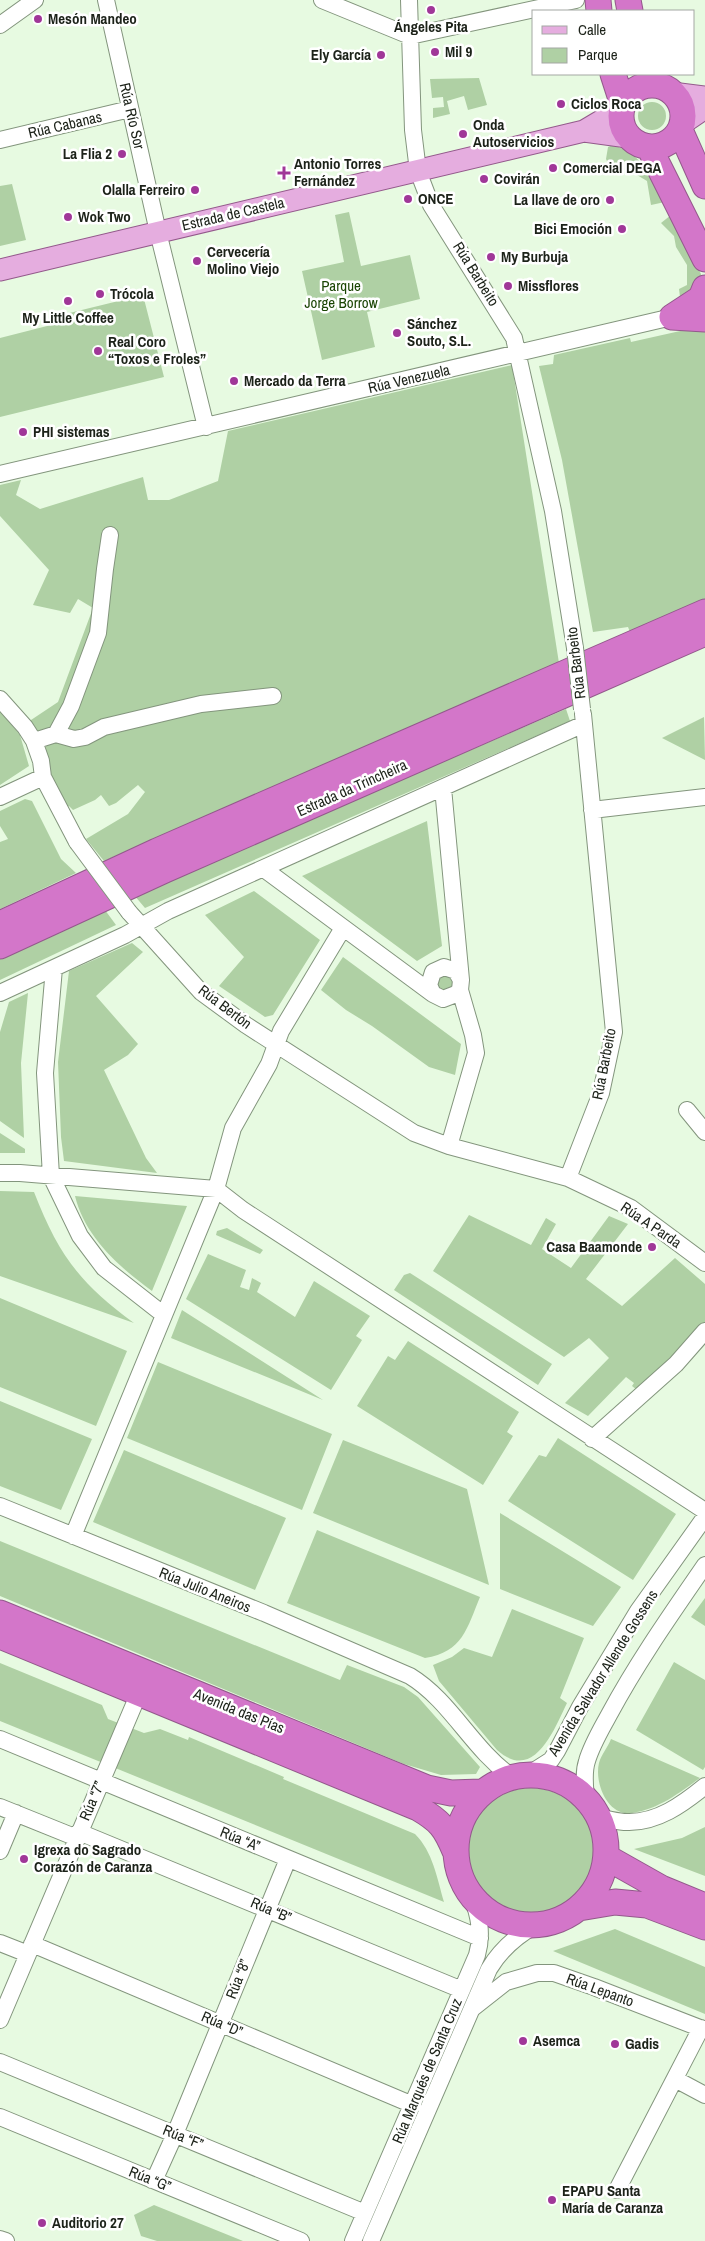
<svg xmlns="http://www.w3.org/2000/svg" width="705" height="2241" font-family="'Archivo Narrow',sans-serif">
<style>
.green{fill:#afd0a4}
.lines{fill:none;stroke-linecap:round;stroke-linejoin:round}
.minor-casing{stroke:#83957d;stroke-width:18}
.major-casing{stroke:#93598b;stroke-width:23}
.highway-casing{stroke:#93598b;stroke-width:27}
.minor{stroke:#fff;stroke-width:16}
.major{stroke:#e5addf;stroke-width:21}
.highway{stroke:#d376c9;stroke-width:25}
.minor-bridge-casing{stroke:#83957d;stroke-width:18;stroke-linecap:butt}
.minor-bridge{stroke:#fff;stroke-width:16}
.poi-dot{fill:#a03798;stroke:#fff;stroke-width:2}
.labels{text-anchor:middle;stroke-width:5;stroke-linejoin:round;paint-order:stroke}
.poi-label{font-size:15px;font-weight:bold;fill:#1c2219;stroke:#fff;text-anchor:start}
.street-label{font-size:15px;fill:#1c2219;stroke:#fff}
.park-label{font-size:15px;fill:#1a4504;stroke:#fff}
</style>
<rect width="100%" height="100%" fill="#e7fae1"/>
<!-- green -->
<path class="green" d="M479 78 487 105 468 110 464 96 447 101 450 114 433 118V108L444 107 443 97 432 98 430 79Z
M638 116a14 14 0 1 1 28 0a14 14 0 1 1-28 0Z
M613 145C644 155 650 176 665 202L651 205 647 181 637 175 624 161 610 167 606 159 608 147Z
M12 184 26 240 0 246V186Z
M349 212 361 266 410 255 420 299 367 312 375 347 322 360 302 271 344 262 335 215Z
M671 215 701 274 700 285 681 305 679 289 687 285V265L676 247 674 236 661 223Z
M143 295 164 377 0 417V338L51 325 49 318Z
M698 327H705V600L630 632 628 627 593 632 562 460 539 366 553 364 554 355 630 338 631 342Z
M512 365 559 663 104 861 86 839 128 814 145 792 138 785 116 803 109 806 101 795 95 800 73 810 69 806 64 809 42 754 47 744 28 722 58 702 93 608 78 599 70 613 33 605 49 570 0 516V485L21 480 16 495 40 509 143 477 148 500H169L218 481 228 431Z
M566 709 570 721 145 908 134 895Z
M0 711 20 735 29 766 0 785Z
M704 717 705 760 662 738Z
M25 799 32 801 61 859 76 873 0 909V842L8 839 0 826V811Z
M427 821 442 946 417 961 302 876Z
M254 891 320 940 273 1015 265 1017 219 986 244 957 205 915Z
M105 910 116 925 0 980V958Z
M132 943 143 952 96 996 138 1044 128 1055 104 1070 146 1158 157 1173 64 1161 61 1137 58 1062 69 971Z
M343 957 461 1044 455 1075 429 1067 372 1026 346 1010 321 990Z
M445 971 459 983 441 995 435 977Z
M28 993 21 1063 24 1138 0 1121V1032L9 1002Z
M0 1133 25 1149V1153H0Z
M0 1191 34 1192C58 1254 80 1284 134 1323L0 1276Z
M75 1196 187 1206 152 1291C119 1267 85 1237 75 1196Z
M469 1215 531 1245 546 1218 556 1224 542 1249 571 1268 609 1216 628 1224 586 1279 622 1306 675 1258 705 1284V1322L675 1359 637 1390 632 1386 634 1383 626 1377 588 1416 565 1403 609 1358 589 1338 564 1357 433 1271Z
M227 1228 263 1250 260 1254 216 1235 217 1231Z
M208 1254 246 1270 240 1287 249 1290 252 1278 261 1283 257 1292 295 1317 314 1281 370 1316 356 1336 362 1340 331 1390 186 1299Z
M410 1273 552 1364 538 1385 394 1290 404 1275Z
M0 1298 127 1351 96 1426 0 1387Z
M182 1310 323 1400 171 1338Z
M408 1341 519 1412 507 1432 513 1436 483 1485 357 1406 388 1356 395 1360Z
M158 1362 332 1434 302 1510 127 1438Z
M0 1401 92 1439 61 1510 0 1486Z
M558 1438 676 1514 633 1580 508 1501 539 1455 546 1457Z
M343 1440 467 1489 489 1585 313 1513Z
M124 1450 286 1518 255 1590 93 1522Z
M500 1513 621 1587 593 1626 500 1589Z
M317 1530 480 1597C467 1628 463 1652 425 1658L287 1603Z
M0 1541 340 1680 347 1665 404 1687 418 1697 480 1767 476 1774 441 1775 404 1764 0 1596Z
M705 1598V1626L691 1617Z
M512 1609 584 1638 560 1698 567 1703C554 1730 534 1783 497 1750L439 1681 433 1665 452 1657 464 1648 492 1657Z
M674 1662 705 1680V1767L703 1770 636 1730Z
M0 1663 102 1705 108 1719 144 1733 160 1729 188 1740 189 1737 284 1777 283 1779 415 1834C433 1852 437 1878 444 1902L0 1721Z
M611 1739 700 1778C679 1793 659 1809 632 1813 608 1817 594 1783 599 1763 601 1755 608 1747 611 1739Z
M468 1851a63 63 0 1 1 126 0a63 63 0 1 1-126 0Z
M705 1827V1876L634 1849 682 1838Z
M615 1929 705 1967V2014L553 1951Z
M154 2205 243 2241H157L141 2236 134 2215Z"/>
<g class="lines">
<defs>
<path id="minor" d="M106 0 158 232 206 427
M322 0 410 36
M409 0 413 130 418 171 431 205 514 338 553 511 575 648
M0 25 35 0
M410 36 576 0
M0 140 130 109
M0 474 672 317
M0 699 25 727 34 741 41 761 43 777 77 842
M56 734 71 706 98 633 105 569 110 535
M34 741 56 734 74 739 85 737 104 727 201 704 273 696
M443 788 461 980 460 990 456 994 443 999 433 994 429 985 433 972 444 967 456 971 461 980
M0 797 43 777
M592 810 705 797
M264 869 433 994
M129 912 201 992 246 1025 414 1133 449 1146 568 1178 631 1208 705 1263
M54 968 45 1073 51 1176 80 1236 104 1268 164 1315
M0 993 125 935 168 911 584 724
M687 1110 705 1132
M449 1146 476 1053 473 1035 460 990
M0 1173H20L216 1189 243 1210 705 1511
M568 1178 601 1093 614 1032 583 714
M592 1439 676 1364 705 1331
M0 1506 264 1613 410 1676C451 1701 472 1749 512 1777
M73 1536 216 1189 233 1128 269 1064 281 1031 343 928
M0 1739 480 1938
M529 1774 551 1760 557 1751 580 1707 638 1611 705 1517
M586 1798C585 1786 583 1773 587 1761 592 1744 602 1728 610 1713 638 1661 672 1613 705 1565
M0 1807 77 1838
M600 1818C609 1819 618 1822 627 1822 657 1823 683 1804 705 1786
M79 1832 462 1990
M0 1851 16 1813
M0 1943 28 1954
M32 1944 413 2105
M473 2008 506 1982 537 1973H554L594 1987 705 2030
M0 2020 139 1693
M0 2062 365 2213
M675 2079 705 2095
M0 2117 301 2241
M152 2180 157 2174 175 2134 288 1859
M617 2190 701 2028
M0 2239 6 2241
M353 2241 477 1955C483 1934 479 1916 472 1897
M371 2241 489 1969C501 1949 516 1936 536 1925"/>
<path id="major" d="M672 93 705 97
M683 123 705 108
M584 131 628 137
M0 270 584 131 621 109"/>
<path id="highway" d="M598 0 599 11
M628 0 630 11
M613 74 623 105
M621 116a31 31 0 1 1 62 0a31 31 0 1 1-62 0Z
M680 130 705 186
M649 147 705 259
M672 317 701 298 705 288
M672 317 705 319
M0 924 157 851 705 612
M0 946 165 870 705 633
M0 1613 427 1788 451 1793 481 1792
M0 1636 418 1808C440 1821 445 1827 455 1851
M456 1850a75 75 0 1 1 150 0a75 75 0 1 1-150 0Z
M606 1857 661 1888 705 1906
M579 1908 615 1902 647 1905 705 1927"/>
</defs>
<!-- minor casing -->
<use href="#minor" class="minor-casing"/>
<!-- major casing -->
<use href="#major" class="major-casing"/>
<!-- highway casing -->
<use href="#highway" class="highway-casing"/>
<!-- minor -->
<use href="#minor" class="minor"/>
<!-- major -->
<use href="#major" class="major"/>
<!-- highway -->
<use href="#highway" class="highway"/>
<defs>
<path id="minor-bridge" d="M575 648 582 709
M77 842 129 912"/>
</defs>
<!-- minor-bridge casing -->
<use href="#minor-bridge" class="minor-bridge-casing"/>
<!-- minor-bridge -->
<use href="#minor-bridge" class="minor-bridge"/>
</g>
<!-- markers -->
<g class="poi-dot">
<circle cx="431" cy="10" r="5"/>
<circle cx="38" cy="19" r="5"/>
<circle cx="435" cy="52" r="5"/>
<circle cx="381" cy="55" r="5"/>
<circle cx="561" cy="104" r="5"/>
<circle cx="463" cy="134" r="5"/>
<circle cx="122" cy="154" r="5"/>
<circle cx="553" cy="168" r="5"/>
<path d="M281.5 165.5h5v5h5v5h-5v5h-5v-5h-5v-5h5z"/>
<circle cx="484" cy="179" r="5"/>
<circle cx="195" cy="190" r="5"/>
<circle cx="408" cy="199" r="5"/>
<circle cx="610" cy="200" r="5"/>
<circle cx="68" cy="217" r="5"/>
<circle cx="622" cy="229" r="5"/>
<circle cx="491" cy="257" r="5"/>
<circle cx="197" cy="261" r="5"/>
<circle cx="508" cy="286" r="5"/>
<circle cx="100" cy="294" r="5"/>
<circle cx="68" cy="301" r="5"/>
<circle cx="397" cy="333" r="5"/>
<circle cx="98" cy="351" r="5"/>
<circle cx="234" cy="381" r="5"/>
<circle cx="23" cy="432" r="5"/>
<circle cx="652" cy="1247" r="5"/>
<circle cx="24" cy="1859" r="5"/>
<circle cx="523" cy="2041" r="5"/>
<circle cx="615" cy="2044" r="5"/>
<circle cx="552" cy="2200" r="5"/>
<circle cx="42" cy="2223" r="5"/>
</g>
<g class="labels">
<!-- poi labels -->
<g class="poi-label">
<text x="48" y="24">Mesón Mandeo</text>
<text x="431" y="32" text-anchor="middle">Ángeles Pita</text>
<text x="445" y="57">Mil 9</text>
<text x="371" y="60" text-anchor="end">Ely García</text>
<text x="571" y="109">Ciclos Roca</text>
<text x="473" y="130">Onda<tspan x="473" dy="17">Autoservicios</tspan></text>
<text x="112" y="159" text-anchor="end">La Flia 2</text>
<text x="294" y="169">Antonio Torres<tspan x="294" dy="17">Fernández</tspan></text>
<text x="563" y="173">Comercial DEGA</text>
<text x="494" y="184">Covirán</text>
<text x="185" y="195" text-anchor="end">Olalla Ferreiro</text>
<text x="418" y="204">ONCE</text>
<text x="600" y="205" text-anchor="end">La llave de oro</text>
<text x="78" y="222">Wok Two</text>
<text x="612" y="234" text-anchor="end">Bici Emoción</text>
<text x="207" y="257">Cervecería<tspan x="207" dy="17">Molino Viejo</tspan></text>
<text x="501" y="262">My Burbuja</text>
<text x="518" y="291">Missflores</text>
<text x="110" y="299">Trócola</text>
<text x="68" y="323" text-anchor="middle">My Little Coffee</text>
<text x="407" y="329">Sánchez<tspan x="407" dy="17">Souto, S.L.</tspan></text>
<text x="108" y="347">Real Coro<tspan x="108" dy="17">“Toxos e Froles”</tspan></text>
<text x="244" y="386">Mercado da Terra</text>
<text x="33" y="437">PHI sistemas</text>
<text x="642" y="1252" text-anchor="end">Casa Baamonde</text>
<text x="34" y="1855">Igrexa do Sagrado<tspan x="34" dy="17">Corazón de Caranza</tspan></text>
<text x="533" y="2046">Asemca</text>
<text x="625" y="2049">Gadis</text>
<text x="562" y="2196">EPAPU Santa<tspan x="562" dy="17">María de Caranza</tspan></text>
<text x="52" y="2228">Auditorio 27</text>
</g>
<!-- street labels -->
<g class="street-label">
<text transform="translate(132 116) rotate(77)" y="5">Rúa Río Sor</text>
<text transform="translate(65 125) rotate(-13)" y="5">Rúa Cabanas</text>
<text transform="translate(233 214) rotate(-13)" y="5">Estrada de Castela</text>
<text transform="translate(476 274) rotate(58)" y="5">Rúa Barbeito</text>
<text transform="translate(409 379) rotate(-13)" y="5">Rúa Venezuela</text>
<text transform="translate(576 663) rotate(-97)" y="5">Rúa Barbeito</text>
<text transform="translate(352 788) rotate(-24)" y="5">Estrada da Trincheira</text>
<text transform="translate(225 1007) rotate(37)" y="5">Rúa Bertón</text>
<text transform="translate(604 1064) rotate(-79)" y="5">Rúa Barbeito</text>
<text transform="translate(651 1225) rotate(34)" y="5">Rúa A Parda</text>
<text transform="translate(205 1590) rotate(22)" y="5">Rúa Julio Aneiros</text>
<text transform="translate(603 1673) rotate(-58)" y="5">Avenida Salvador Allende Gossens</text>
<text transform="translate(239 1711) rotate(22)" y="5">Avenida das Pías</text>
<text transform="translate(92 1801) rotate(-67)" y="5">Rúa “7”</text>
<text transform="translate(240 1839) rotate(22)" y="5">Rúa “A”</text>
<text transform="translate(271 1910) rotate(23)" y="5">Rúa “B”</text>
<text transform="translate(238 1979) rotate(-68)" y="5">Rúa “8”</text>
<text transform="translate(600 1990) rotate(20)" y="5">Rúa Lepanto</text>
<text transform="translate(222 2024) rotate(23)" y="5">Rúa “D”</text>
<text transform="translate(427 2071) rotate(-67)" y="5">Rúa Marqués de Santa Cruz</text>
<text transform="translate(183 2137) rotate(22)" y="5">Rúa “F”</text>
<text transform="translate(150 2179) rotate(22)" y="5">Rúa “G”</text>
</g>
<!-- park labels -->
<g class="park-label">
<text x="341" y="291">Parque<tspan x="341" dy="17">Jorge Borrow</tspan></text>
</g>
</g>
<!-- legend -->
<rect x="532" y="10" width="162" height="65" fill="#ffffff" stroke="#a4a7a3"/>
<rect x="542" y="26" width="25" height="8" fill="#e5addf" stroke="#a4a7a3"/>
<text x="578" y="35" font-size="15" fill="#1c2219">Calle</text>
<rect x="542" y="48" width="25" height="15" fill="#afd0a4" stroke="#a4a7a3"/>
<text x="578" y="60" font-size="15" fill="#1c2219">Parque</text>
</svg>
